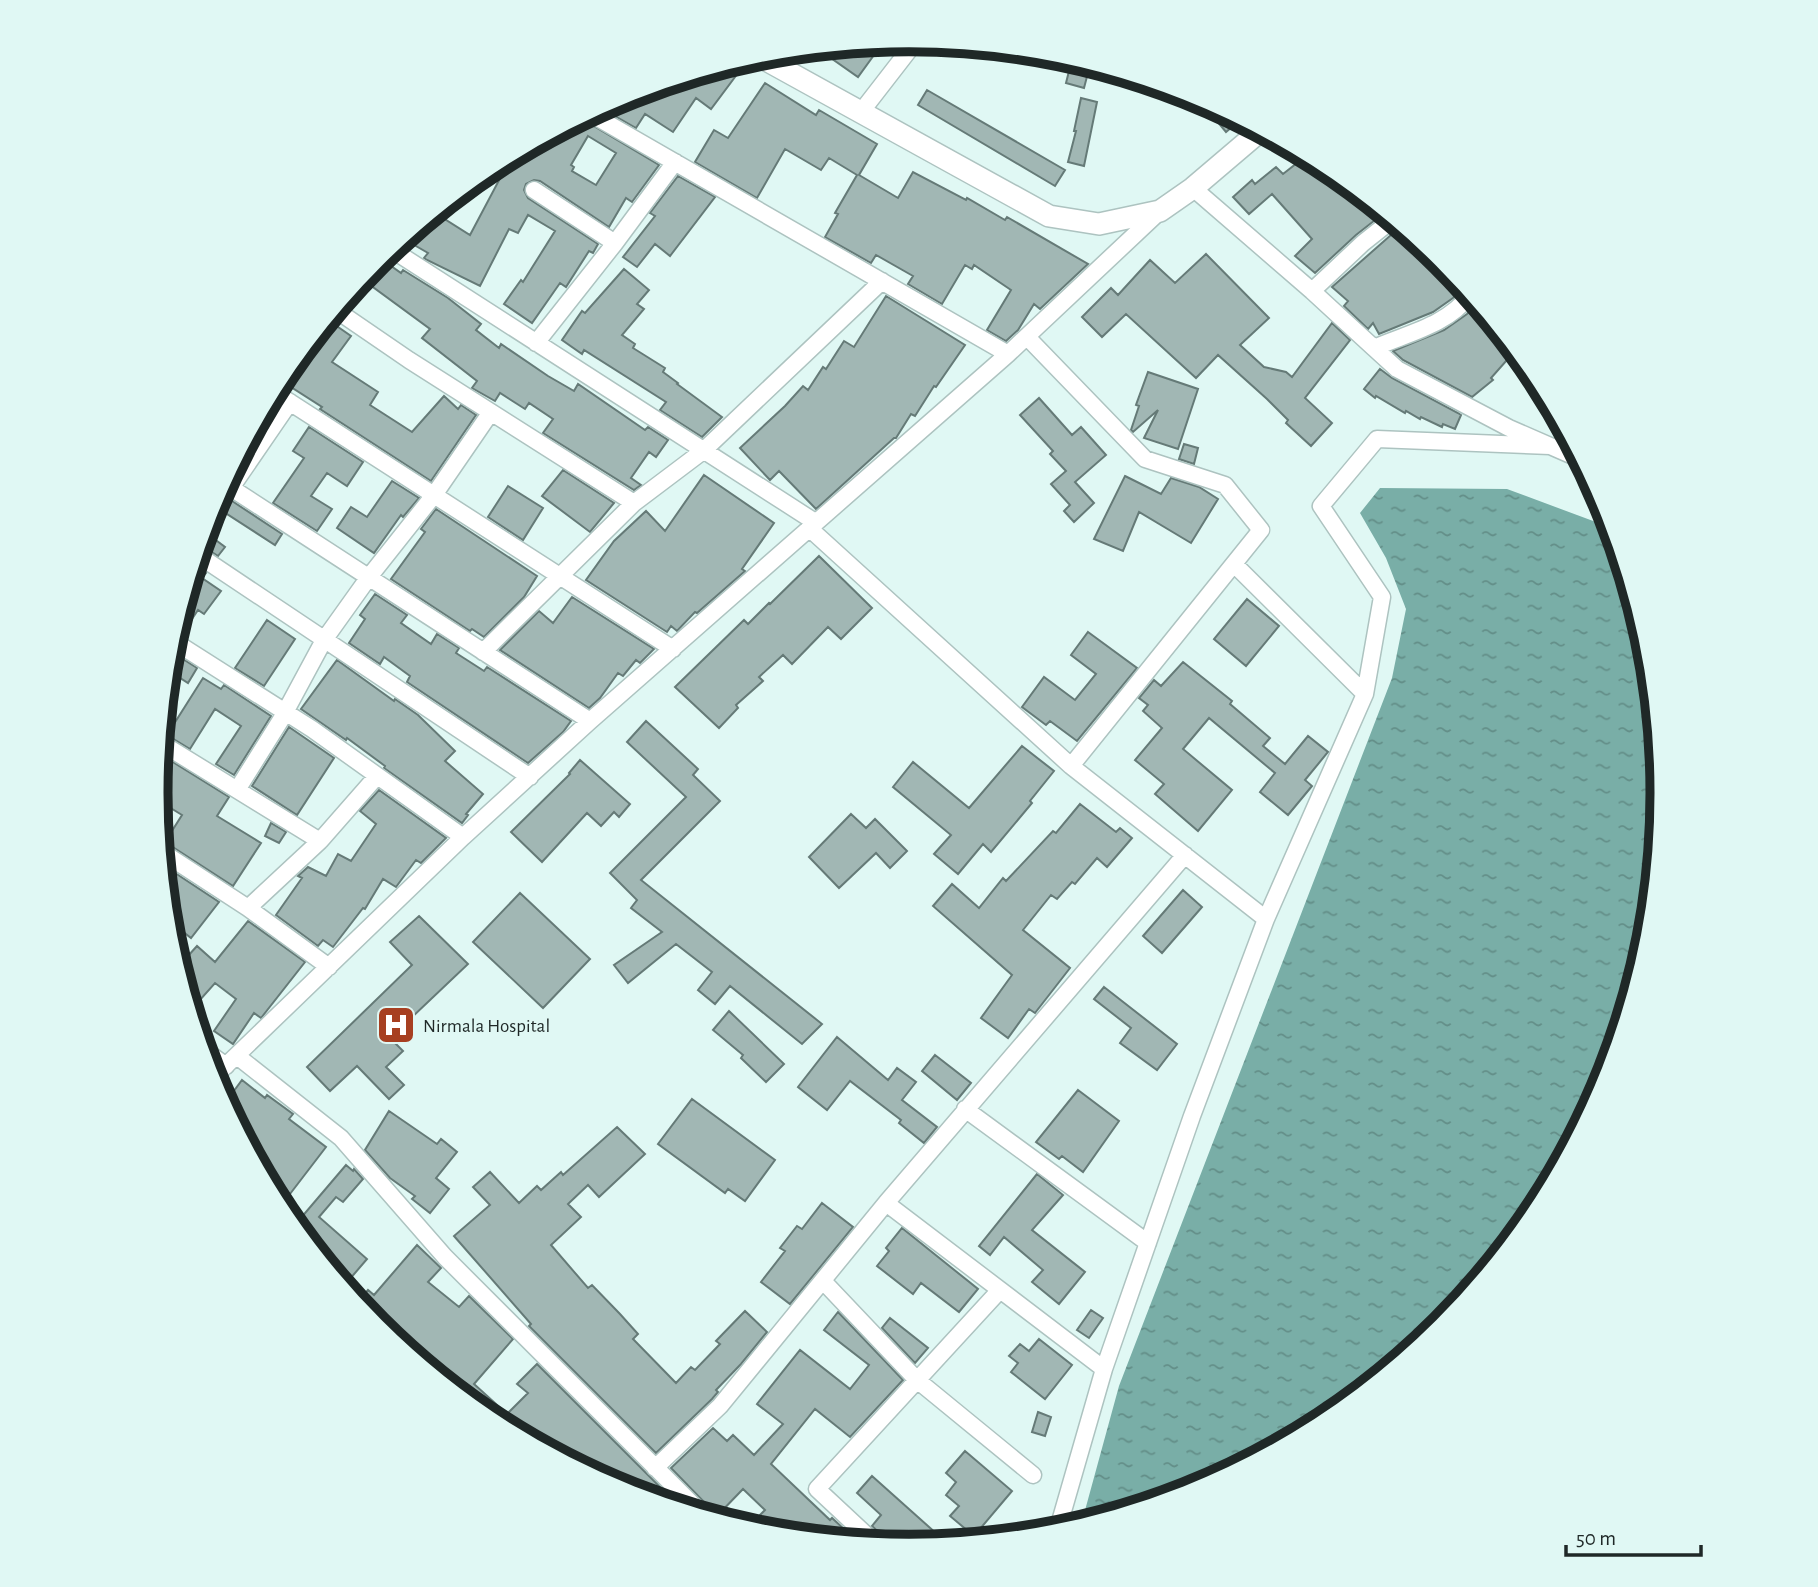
<svg xmlns="http://www.w3.org/2000/svg" width="1818" height="1587" font-family="'Alegreya Sans',sans-serif">
<style>
.water{fill:url(#water-ripples)}
.building{fill:#a1b7b4;stroke:#657a77;stroke-width:2;fill-rule:evenodd}
.lines{fill:none;stroke-linecap:round;stroke-linejoin:round}
.minor-casing{stroke:#adc3c0;stroke-width:19}
.tertiary-casing{stroke:#adc3c0;stroke-width:24}
.minor{stroke:#fff;stroke-width:16}
.tertiary{stroke:#fff;stroke-width:21}
.labels{text-anchor:middle;stroke-width:6;stroke-linejoin:round;paint-order:stroke}
.poi-label{font-size:19px;fill:#1f2827;stroke:#e0f8f4;text-anchor:start}
.rim{fill:none;stroke:#1f2827;stroke-width:9}
</style>
<defs>
<pattern id="water-ripples" width="26" height="14" patternUnits="userSpaceOnUse" patternTransform="scale(1.75)"><rect width="26" height="14" fill="#79aea7"/><path d="M2 4q2-2 4 0t4 0M15 11q2-2 4 0t4 0" fill="none" stroke="#638e88"/></pattern>
</defs>
<rect width="100%" height="100%" fill="#e0f8f4"/>
<!-- water -->
<path class="water" d="M1380 488 1507 489 1612 528 1648 647 1662 794 1648 941 1605 1082 1535 1212 1441 1326 1327 1420 1197 1490 1081 1525 1119 1386 1392 678 1406 609 1386 558 1360 513Z"/>
<!-- building -->
<path class="building" d="M876 44 870 52 874 55 858 77 818 49Z
M1072 59 1090 65 1084 88 1066 83Z
M727 65 738 73 711 109 696 98 673 132 645 114 636 128 601 108 621 97Z
M765 83 816 115 819 110 877 144 859 175 898 198 913 172 966 200 967 198 1005 220 1007 217 1088 264 1040 309 1034 304 1018 330 1006 341 987 330 1011 290 974 265 972 269 965 265 942 304 908 284 913 276 876 255 871 263 825 237 838 214 835 213 857 175 829 158 821 170 785 149 757 198 695 162 714 130 728 138Z
M927 90 1065 170 1055 186 918 105Z
M1081 98 1097 102 1084 166 1068 162 1076 131H1074Z
M1198 98 1230 115 1240 120 1226 132Z
M582 119 659 165 632 202 626 198 609 227 540 181 534 180 526 184 524 190 528 198 598 244 593 253 589 251 566 287 560 283 532 323 504 304 521 280 523 282 555 231 528 215 518 233 509 229 480 286 427 260 424 258 428 253 409 242V234L435 213 470 235 505 169 496 164ZM588 136 616 153 596 185 572 171 574 167 571 165Z
M1306 156 1328 167 1384 213 1356 235 1315 273 1295 256 1312 239 1272 194 1249 214 1233 197 1252 180 1255 184 1276 167 1283 174Z
M678 176 715 197 670 256 655 244 637 267 623 257 655 216 650 213Z
M1400 227 1431 253 1427 256 1456 278 1463 287 1453 298 1433 312 1379 334 1373 323 1368 329 1344 306 1348 301 1332 287Z
M1206 254 1269 318 1240 345 1264 367 1286 372 1292 377 1332 323 1350 340 1305 398 1332 423 1311 446 1286 423 1288 420 1267 399 1218 355 1196 378 1126 314 1102 337 1082 317 1111 288 1118 295 1150 260 1175 283Z
M380 258 401 273 403 270 448 298 481 324 476 330 499 348 501 344 548 376 574 391 578 384 645 430 648 427 668 440 656 457 649 452 631 478 641 485 634 490 543 433 553 419 529 403 525 409 500 393 495 401 472 388 477 381 422 338 430 329 362 279Z
M624 269 649 290 637 304 644 309 622 335 635 344 633 348 665 368 663 372 678 383 677 384 722 417 702 437 660 410 666 402 584 350 582 354 562 340 582 311 585 313Z
M886 296 965 345 936 387 934 386 915 416 911 414 896 438H894L816 509 779 471 770 480 740 448 785 406 803 386 808 390 823 367 826 369 844 341 854 347Z
M1477 303 1515 351 1491 378 1493 380 1472 397 1403 360 1393 351 1444 330 1467 314Z
M328 320 351 336 332 362 378 392 370 405 412 432 444 396 458 409 461 405 476 415 431 481 320 409 322 407 280 380Z
M1380 369 1392 378 1458 413 1461 415 1455 429 1443 424 1442 427 1421 417 1420 419 1406 411 1405 413 1376 396 1375 398 1364 389Z
M1148 372 1198 389 1178 449 1144 438 1158 410 1133 432 1131 430 1139 406 1136 405Z
M1039 398 1072 435 1081 427 1106 455 1075 482 1094 503 1074 522 1064 511 1070 505 1051 484 1066 471 1050 454 1053 451 1020 415Z
M309 427 363 462 347 486 327 473 311 496 332 509 317 531 273 503 304 458 293 451Z
M1184 444 1198 448 1194 464 1179 459Z
M563 470 614 503 590 532 542 496Z
M704 475 774 523 742 569 745 571 697 613 695 612 677 631 671 626 667 632 586 580 614 541 646 511 665 531Z
M1125 476 1161 494 1171 478 1199 487 1218 499 1191 543 1139 512 1123 551 1094 539Z
M392 481 419 498 403 517 401 515 374 553 337 528 351 507 367 517Z
M508 486 543 508 523 540 488 517Z
M220 493 282 534 275 545 213 505Z
M436 509 537 576 524 597 484 637 472 629 470 631 391 579 425 532 421 529Z
M205 532 225 547 218 556 201 545Z
M819 556 872 608 841 639 828 627 792 664 783 655 759 677 763 681 736 705 738 708 719 728 675 687 744 620 748 624 769 603 770 604Z
M195 566 206 573 202 578 221 591 204 614 198 610 182 634 175 630Z
M375 594 407 615 401 623 431 644 437 634 459 648 456 653 484 671 487 667 571 721 563 732 528 763 407 682 410 676 384 657 380 664 349 643 365 619 360 615Z
M572 597 654 649 640 663 636 660 623 676 618 673 600 698 589 708 500 650 539 611 553 623Z
M1247 599 1279 626 1246 666 1214 639Z
M267 620 295 639 264 686 235 668Z
M1088 632 1137 668 1077 741 1050 721 1046 725 1022 707 1044 677 1075 700 1096 674 1071 655Z
M175 654 197 668 188 683 168 670 169 663Z
M337 660 394 701 395 699 418 715 455 751 445 761 483 794 466 814 468 815 462 823 384 768 385 766 347 738 346 740 301 709Z
M1183 662 1232 701 1230 704 1270 738 1263 746 1285 764 1308 736 1328 752 1305 780 1312 786 1288 815 1260 792 1275 773 1209 718 1183 749 1232 790 1198 831 1155 794 1164 784 1135 760 1162 728 1143 711 1148 705 1139 698 1154 680 1161 686Z
M203 678 221 689 224 685 271 716 234 775 216 764 241 726 215 709 190 749 167 735Z
M646 721 698 769 693 775 720 801 641 880 822 1024 802 1044 730 986 715 1004 698 990 712 972 676 944 628 983 614 965 662 932 631 908 637 900 610 873 686 797 627 742Z
M289 727 334 758 297 815 252 786Z
M1022 746 1054 771 1030 801 1032 803 991 852 983 844 958 874 934 854 951 835 893 787 913 762 969 808Z
M160 754 229 797 217 816 261 843 233 886 165 842 182 815 156 799Z
M580 760 630 804 619 817 614 812 601 826 587 813 542 862 511 832 570 774 569 773Z
M379 790 446 838 421 863 416 860 396 887 383 879 365 909 363 908 333 947 323 940 318 946 276 915 302 878 298 876 308 867 326 876 338 854 351 861 376 824 360 811Z
M1080 804 1116 832 1120 828 1132 838 1107 867 1097 858 1075 884 1072 882 1057 899 1051 895 1023 930 1070 968 1035 1013 1029 1009 1008 1038 981 1018 1012 975 933 906 952 884 979 908 1003 878 1006 881 1053 831 1056 833Z
M851 814 866 828 875 819 907 851 890 868 876 853 839 888 809 857Z
M271 823 286 832 279 843 265 836Z
M163 865 219 902 191 938 176 926 179 921 168 913Z
M1183 890 1202 907 1162 953 1143 936Z
M520 893 590 959 543 1008 473 942Z
M419 916 468 964 390 1038 403 1051 386 1067 404 1085 389 1099 357 1066 330 1091 307 1067 412 965 390 942Z
M248 921 305 962 261 1018 254 1013 233 1044 214 1031 236 999 215 983 191 1010 178 967 197 946 215 962Z
M1104 987 1177 1044 1157 1070 1120 1043 1131 1028 1094 999Z
M729 1011 784 1064 766 1082 741 1058 743 1055 713 1030Z
M837 1037 888 1080 897 1068 916 1082 902 1100 937 1127 924 1143 899 1123 901 1120 850 1081 827 1110 798 1087Z
M935 1055 971 1083 957 1100 922 1071Z
M242 1080 265 1098 267 1095 293 1114 289 1119 326 1147 280 1207 225 1103Z
M1078 1090 1119 1121 1083 1172 1062 1156 1059 1159 1036 1142Z
M692 1099 775 1160 745 1201 728 1189 725 1193 658 1144Z
M389 1111 437 1144 441 1139 457 1152 436 1178 449 1189 430 1213 412 1199 415 1196 390 1178 365 1150Z
M617 1127 645 1154 599 1197 588 1185 568 1204 581 1217 551 1245 588 1288 592 1285 620 1314 638 1334 633 1339 676 1383 691 1367 695 1370 720 1344 716 1341 745 1311 767 1332 741 1364 716 1390 718 1392 712 1399 656 1453 529 1326 531 1324 454 1236 490 1205 473 1187 490 1172 519 1203 537 1186 541 1190 561 1172 563 1175Z
M346 1165 353 1171 354 1169 363 1179 343 1202 336 1197 319 1217 367 1259 349 1280 310 1245 294 1226Z
M1037 1174 1063 1195 1032 1230 1085 1272 1059 1304 1032 1282 1043 1270 1004 1237 990 1255 979 1246Z
M822 1203 853 1227 790 1304 761 1282 785 1251 780 1248 797 1226 802 1229Z
M902 1228 978 1289 959 1312 921 1283 913 1294 877 1266 889 1251 886 1248Z
M417 1245 441 1268 428 1282 459 1307 469 1296 513 1339 474 1384 507 1414 528 1393 517 1384 537 1364 681 1508 632 1493 611 1476 606 1481 490 1420 376 1326 357 1303 368 1290 374 1295Z
M1091 1310 1103 1318 1089 1338 1077 1330Z
M838 1312 903 1380 850 1437 815 1409 771 1464 830 1520 832 1518 858 1542 762 1532 747 1528 765 1510 743 1489 715 1518 712 1517 709 1507 671 1468 713 1428 727 1441 733 1435 754 1455 783 1424 757 1404 800 1350 850 1389 869 1365 824 1330Z
M890 1318 928 1348 915 1363 882 1328Z
M1039 1339 1072 1365 1045 1399 1011 1372 1018 1363 1009 1356 1020 1344 1029 1351Z
M1038 1412 1051 1417 1045 1436 1032 1432Z
M965 1451 1012 1491 974 1536 950 1516 959 1506 946 1495 956 1482 946 1473Z
M872 1476 947 1543 909 1547 886 1545 884 1537 872 1526 881 1515 857 1493Z"/>
<g class="lines">
<defs>
<path id="minor" d="M861 112 916 41
M591 114 1008 354
M1193 188 1312 291 1374 348C1408 333 1446 326 1470 295
M534 190 615 243
M391 249 815 522
M1312 291 1363 243 1392 220
M336 310 409 360 634 503 483 652
M536 343 615 243 675 162
M1374 348 1397 369 1509 428 1580 459
M274 392 673 649
M225 484 590 721
M231 488 290 402
M634 503 703 451 882 281
M809 528 1071 766 1261 530 1225 485 1145 459 1027 337
M198 555 530 777
M1234 564 1365 694
M172 640 312 729 463 837
M161 743 320 841 377 776
M1071 766 1266 919 1365 694 1382 597 1321 506 1377 439 1550 446
M237 790 282 718 324 640 369 577 434 495 491 412
M320 841 248 908 329 967
M162 852 248 908
M1185 855 886 1203 1104 1369 1192 1116 1266 919
M203 1049 226 1066
M237 1056 341 1138 445 1257 702 1514
M212 1079 463 837 590 721 1008 354 1160 211
M965 1109 1148 1243
M823 1281 917 1380 1033 1475
M655 1468 720 1406 886 1203
M1057 1532 1104 1369
M876 1544 817 1489 1000 1290"/>
<path id="tertiary" d="M759 56 1049 216 1099 224 1160 211 1193 188 1260 131"/>
</defs>
<!-- minor casing -->
<use href="#minor" class="minor-casing"/>
<!-- tertiary casing -->
<use href="#tertiary" class="tertiary-casing"/>
<!-- minor -->
<use href="#minor" class="minor"/>
<!-- tertiary -->
<use href="#tertiary" class="tertiary"/>
</g>
<!-- icons -->
<defs>
<symbol id="hospital-square" viewBox="-11 -11 22 22"><rect x="-9" y="-9" width="18" height="18" rx="4" fill="#a73f21" stroke="#e0f8f4"/><path d="M-5-5h3v3.5h4V-5h3V5h-3V1.5h-4V5h-3Z" fill="#fff"/></symbol>
</defs>
<g fill-rule="evenodd">
<use href="#hospital-square" x="374" y="1003" width="44" height="44"/>
</g>
<g class="labels">
<!-- poi labels -->
<g class="poi-label">
<text x="423" y="1032">Nirmala Hospital</text>
</g>
</g>
<!-- crop -->
<path d="M0 0H1818V1587H0ZM168 793a741 741 0 1 1 1482 0a741 741 0 1 1-1482 0Z" fill="#e0f8f4" fill-rule="evenodd"/>
<path class="rim" d="M168 793a741 741 0 1 1 1482 0a741 741 0 1 1-1482 0Z"/>
<!-- scale -->
<path d="M1566 1545v10h135v-10" fill="none" stroke="#1f2827" stroke-width="3.5"/>
<text x="1576" y="1545" font-size="21" fill="#1f2827" stroke="#e0f8f4" stroke-width="5" paint-order="stroke">50 m</text>
</svg>
